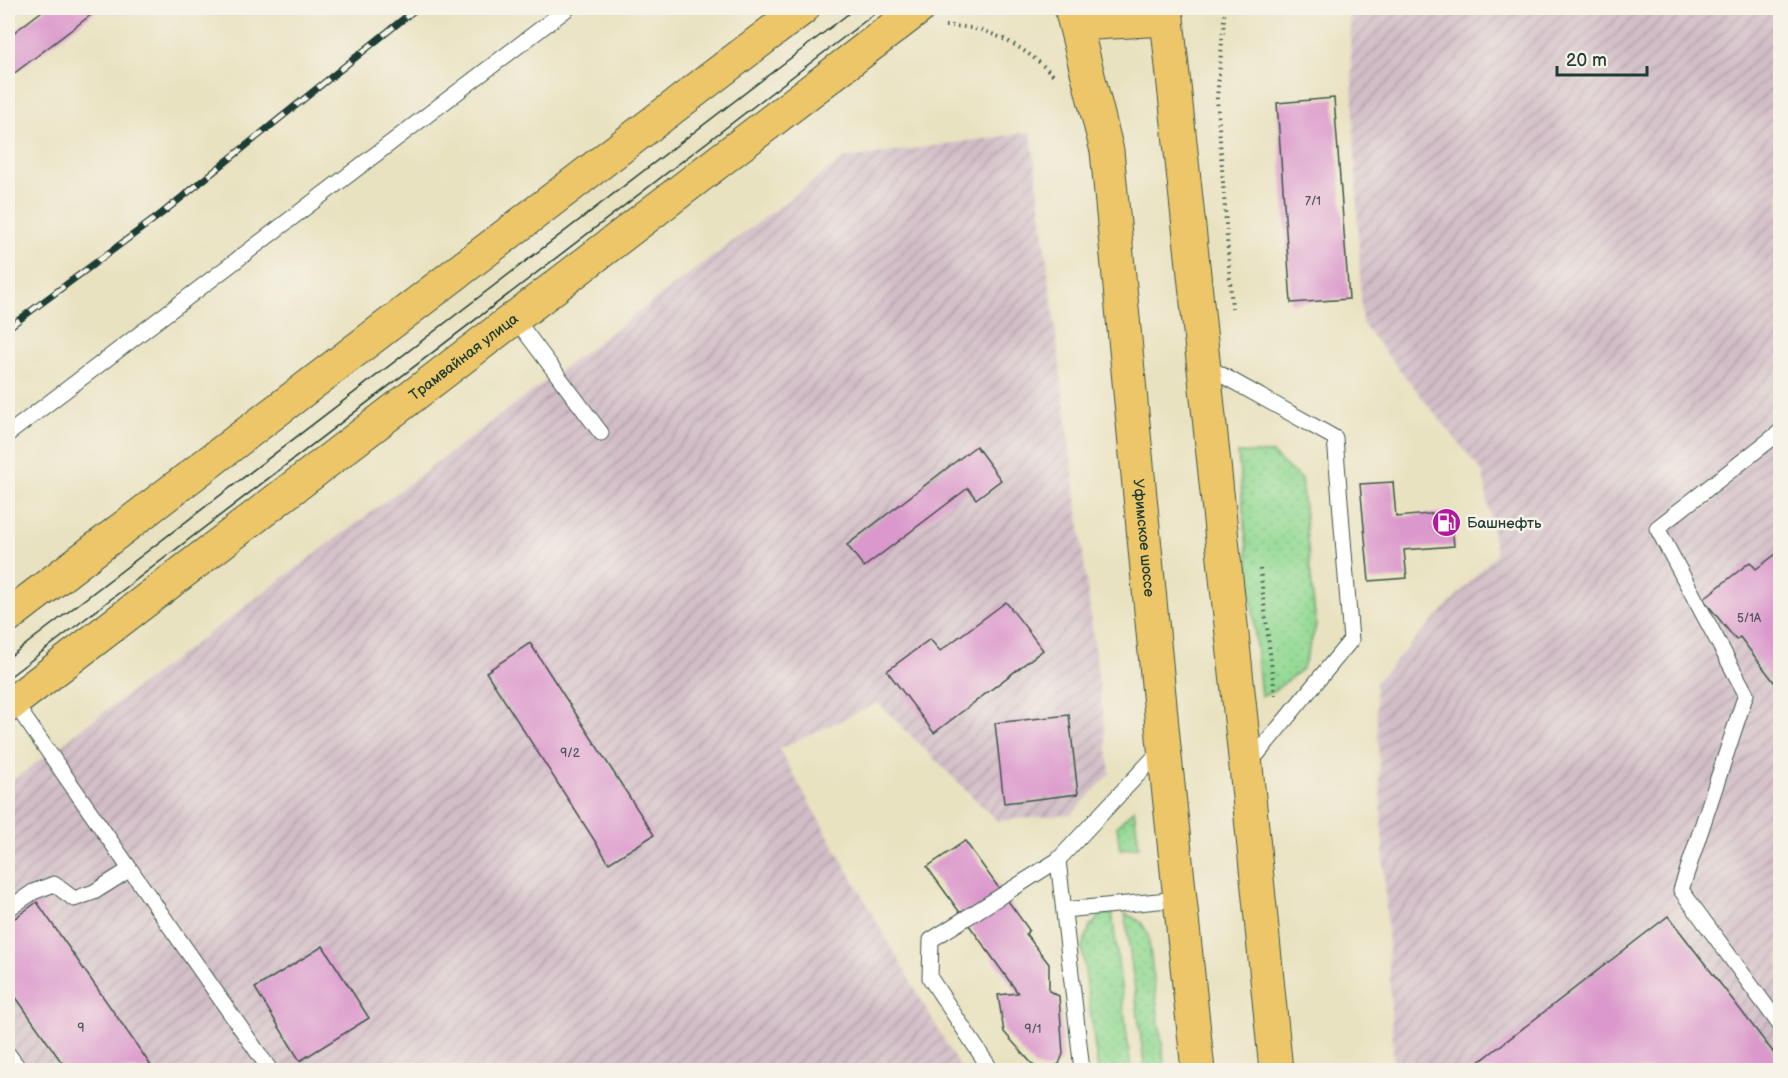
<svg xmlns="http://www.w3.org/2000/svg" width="1788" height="1078" font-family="'Balsamiq Sans',sans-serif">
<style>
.industrial{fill:url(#industrial-furrows)}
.grass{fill:url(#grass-dots);stroke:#5a8c64;stroke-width:1.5}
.building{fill:#db98cc}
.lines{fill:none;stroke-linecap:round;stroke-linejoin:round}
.service-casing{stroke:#3d5649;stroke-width:17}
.primary-casing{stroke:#3d5649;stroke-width:35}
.path{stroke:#3d5649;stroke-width:4;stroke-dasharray:1.5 4.5;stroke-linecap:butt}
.service{stroke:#fff;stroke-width:15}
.primary{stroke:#ecc669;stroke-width:33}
.tram{stroke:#1f3d34;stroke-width:1.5}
.rail-casing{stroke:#1f3d34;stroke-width:7}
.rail{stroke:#f7f3e8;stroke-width:4.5;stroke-dasharray:14;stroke-linecap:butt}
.labels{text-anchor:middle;stroke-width:5;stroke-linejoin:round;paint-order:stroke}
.number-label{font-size:12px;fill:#4e545a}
.street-label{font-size:15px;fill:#1f3d34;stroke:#f7f3e8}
.poi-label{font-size:15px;fill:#1f3d34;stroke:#f7f3e8;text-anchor:start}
</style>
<defs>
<pattern id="industrial-furrows" width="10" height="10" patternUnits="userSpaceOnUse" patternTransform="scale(1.5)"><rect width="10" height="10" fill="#d2bdc7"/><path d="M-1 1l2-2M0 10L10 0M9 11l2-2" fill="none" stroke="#aa9ba2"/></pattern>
<pattern id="grass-dots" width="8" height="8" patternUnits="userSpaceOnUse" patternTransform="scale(1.5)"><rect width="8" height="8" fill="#94da94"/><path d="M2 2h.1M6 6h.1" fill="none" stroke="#7fbc80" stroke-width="1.8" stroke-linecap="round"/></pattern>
</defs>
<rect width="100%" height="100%" fill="#f7f3e8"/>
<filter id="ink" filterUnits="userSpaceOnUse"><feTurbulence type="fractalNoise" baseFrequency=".0167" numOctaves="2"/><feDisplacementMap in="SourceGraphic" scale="12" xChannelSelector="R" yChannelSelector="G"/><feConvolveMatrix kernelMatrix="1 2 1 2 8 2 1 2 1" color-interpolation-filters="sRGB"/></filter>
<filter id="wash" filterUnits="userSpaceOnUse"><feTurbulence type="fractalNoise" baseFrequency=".008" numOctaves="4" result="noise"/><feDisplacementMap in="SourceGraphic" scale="24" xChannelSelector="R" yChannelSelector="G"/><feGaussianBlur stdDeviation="1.35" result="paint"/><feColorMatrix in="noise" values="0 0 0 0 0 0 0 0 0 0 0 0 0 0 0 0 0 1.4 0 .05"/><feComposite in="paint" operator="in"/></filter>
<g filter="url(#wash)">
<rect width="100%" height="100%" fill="#e9e2c1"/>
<!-- industrial -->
<path class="industrial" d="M1349 8H1780V1070H1394L1375 683 1496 554 1483 473 1362 323Z
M1031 132 1110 773 1072 814 997 821 878 703 779 749 961 1070H8V784L843 159Z"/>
<!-- grass -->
<path class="grass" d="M1238 453H1271L1301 479 1316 626 1303 668 1274 691 1261 697Z
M1134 809 1139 847 1120 849 1117 826Z
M1112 912 1131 1070H1098L1082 947 1090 927 1101 915Z
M1125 913 1141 922 1148 934 1165 1070H1145Z"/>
<g id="blocks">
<!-- building -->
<path class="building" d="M46 8H100L8 78V37Z
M1334 98 1349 299 1291 303 1277 103Z
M976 446 1001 480 976 499 968 488 864 567 847 545Z
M1393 482 1396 517 1451 512 1454 546 1404 550 1407 578 1369 581 1360 484Z
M1780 551V690L1740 637 1736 640 1703 599 1750 562 1756 569Z
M1006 602 1043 650 934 733 887 671 930 639 940 651Z
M530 643 654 835 609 863 486 672Z
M1069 715 1078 794 1004 803 995 723Z
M965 841 1029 930 1026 934 1049 964V991L1059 996 1063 1054 1059 1064 1046 1070 1034 1066 1004 1032 998 995 1018 993 927 867Z
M37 902 154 1070H67L8 986V923Z
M1668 916 1780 1061V1070H1469Z
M323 946 369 1018 300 1061 255 988Z"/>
</g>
</g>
<g filter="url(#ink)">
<use href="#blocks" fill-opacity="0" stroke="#3d5649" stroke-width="1.5"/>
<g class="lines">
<defs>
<path id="service" d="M514 317 601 433
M1204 365 1335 438 1351 640 1249 764
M1780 432 1657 528 1746 694 1681 890 1780 1025
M8 434 568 8
M13 701 270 1070
M8 909 33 892 54 884 74 899 94 892 129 870
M1064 910 1179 899
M8 1054 20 1070
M991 1070 930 978 931 940 1058 860
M1082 1070 1058 860 1162 749"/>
<g id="primary">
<path id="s1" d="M1071 8 1107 151 1164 747 1198 1070"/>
<path d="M1164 8 1167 19 1246 767 1276 1070"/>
<path d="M1076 24 1167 19"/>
<path d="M8 616 803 8"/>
<path id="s2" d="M8 706 919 8"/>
</g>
</defs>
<!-- service casing -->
<use href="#service" class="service-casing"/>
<!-- primary casing -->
<use href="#primary" class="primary-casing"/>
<!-- path -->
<path class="path" d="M1225 8 1217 98 1232 308
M945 26C988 25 1024 46 1054 76
M1260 569 1275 695"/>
<!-- service -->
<use href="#service" class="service"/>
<!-- primary -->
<use href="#primary" class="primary"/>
<!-- tram -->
<path class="tram" d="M8 658 856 8
M8 678 882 8"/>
<defs>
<path id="rail" d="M8 328 161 214 417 8"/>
</defs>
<!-- rail casing -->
<use href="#rail" class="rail-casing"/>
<!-- rail -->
<use href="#rail" class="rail"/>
</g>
</g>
<!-- icons -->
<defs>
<symbol id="fuel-disc" viewBox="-11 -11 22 22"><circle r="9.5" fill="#b5179e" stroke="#f7f3e8"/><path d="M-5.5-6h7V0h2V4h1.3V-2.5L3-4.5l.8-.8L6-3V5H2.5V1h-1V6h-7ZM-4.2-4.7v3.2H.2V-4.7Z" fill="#fff"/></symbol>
</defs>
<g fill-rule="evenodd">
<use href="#fuel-disc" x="1430" y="506" width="33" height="33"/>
</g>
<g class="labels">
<!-- number labels -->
<g class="number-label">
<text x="1313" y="205">7/1</text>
<text x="1749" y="622">5/1А</text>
<text x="570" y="757">9/2</text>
<text x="81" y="1032">9</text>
<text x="1033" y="1033">9/1</text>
</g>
<!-- street labels -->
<g class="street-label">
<text dy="5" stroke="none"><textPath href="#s2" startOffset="574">Трамвайная улица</textPath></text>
<text dy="5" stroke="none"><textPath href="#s1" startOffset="536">Уфимское шоссе</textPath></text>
</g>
<!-- poi labels -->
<g class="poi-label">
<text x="1467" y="528">Башнефть</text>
</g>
</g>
<!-- margin -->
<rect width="1788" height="1078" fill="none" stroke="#f7f3e8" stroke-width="30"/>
<!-- scale -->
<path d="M1557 66v9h90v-9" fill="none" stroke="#1f3d34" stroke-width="3"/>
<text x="1566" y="66" font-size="18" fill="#1f3d34" stroke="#f7f3e8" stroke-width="4.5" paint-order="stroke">20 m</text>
</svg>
